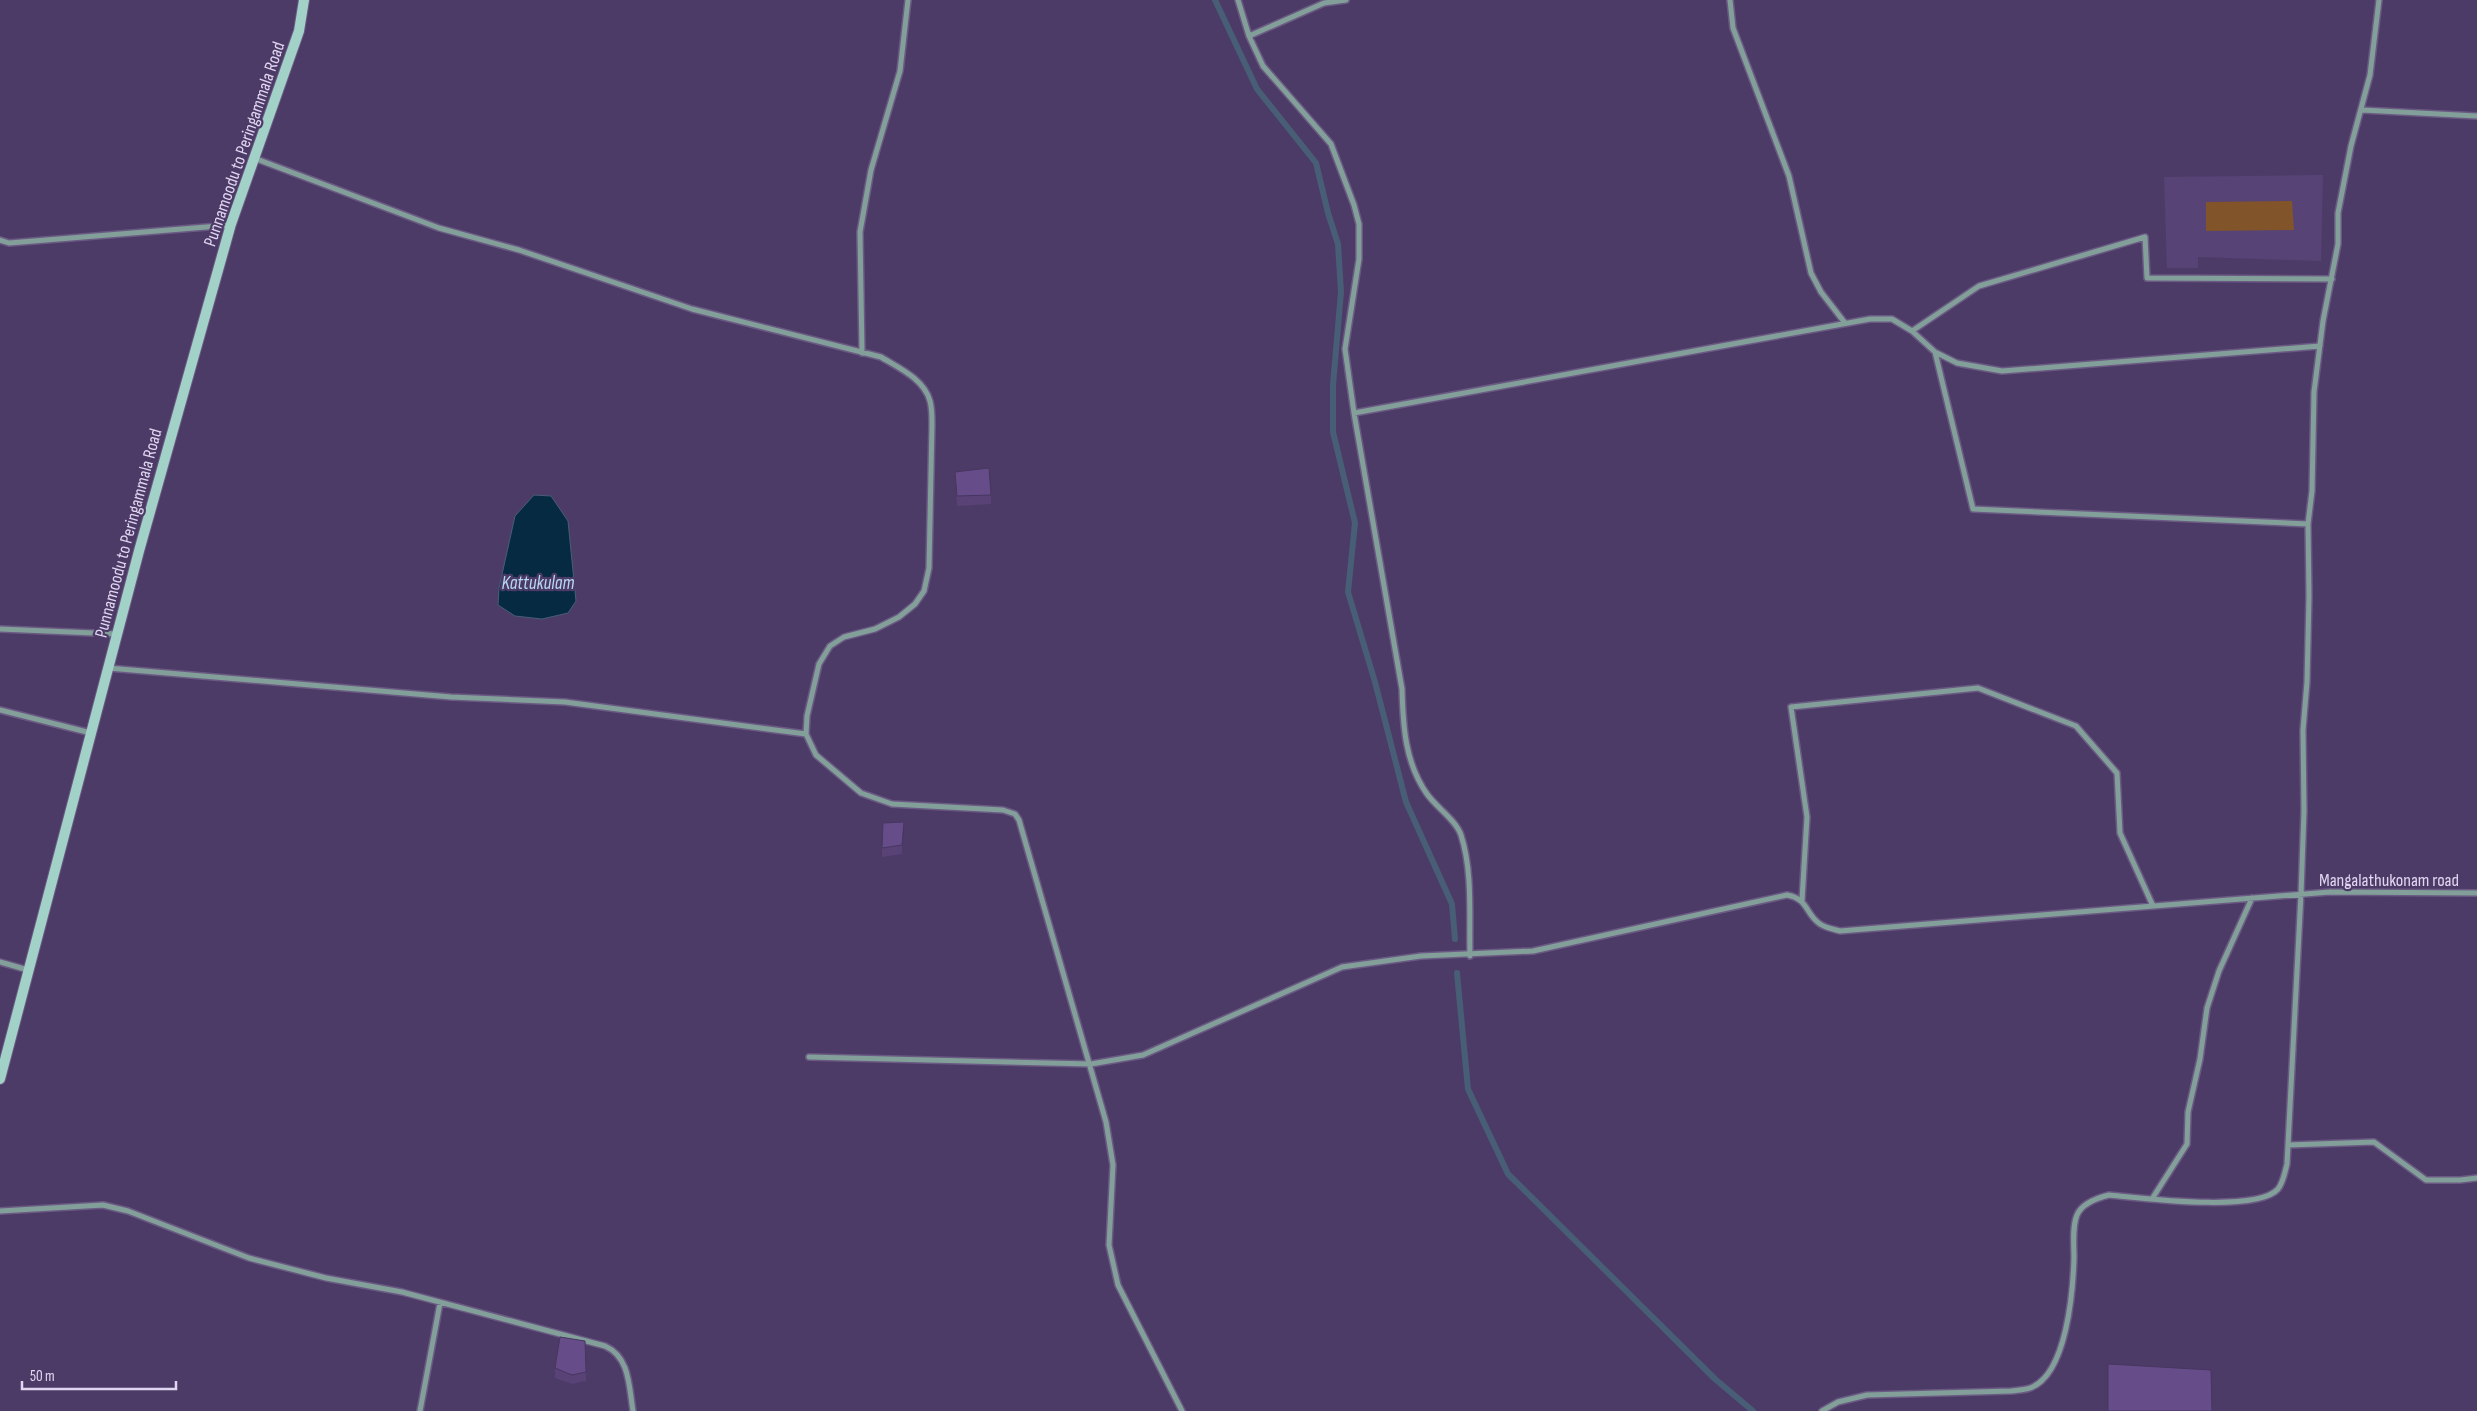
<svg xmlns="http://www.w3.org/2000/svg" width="2477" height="1411" font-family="'Sofia Sans Condensed',sans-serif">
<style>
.built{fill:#584376}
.green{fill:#81542a}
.water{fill:#062a41;stroke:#475e76}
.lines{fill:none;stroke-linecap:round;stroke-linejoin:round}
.stream{stroke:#475e76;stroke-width:6}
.street-casing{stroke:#6a5a83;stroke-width:8}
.secondary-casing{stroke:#6a5a83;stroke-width:12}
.street{stroke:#829f99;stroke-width:5}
.secondary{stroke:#a2d1c8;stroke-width:10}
.wall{fill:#584276}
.shaded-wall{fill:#473660}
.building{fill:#664d89;stroke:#473660}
.labels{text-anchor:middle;stroke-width:4.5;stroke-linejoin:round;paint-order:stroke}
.street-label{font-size:18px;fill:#e0d6f1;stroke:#4d3b67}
.water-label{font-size:19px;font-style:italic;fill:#b7d8f2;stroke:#4d3b67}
</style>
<rect width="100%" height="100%" fill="#4d3b67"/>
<!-- built -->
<path class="built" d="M2323 175 2321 261 2198 257V268H2167L2164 177Z"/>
<!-- green -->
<path class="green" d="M2292 201 2294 230 2206 231V202Z"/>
<!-- water -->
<path class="water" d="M534 495 551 496 568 521 576 601 568 613 542 619 515 616 498 605 499 588 515 516Z"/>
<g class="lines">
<!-- stream -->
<path class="stream" d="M1215 0 1257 89 1316 163 1328 213 1338 244 1341 292 1333 385V432L1355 523 1348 592 1375 682 1406 802 1452 904 1455 939
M1457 973 1468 1089 1508 1174 1715 1379 1753 1411"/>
<defs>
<path id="street" d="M1238 0 1249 36 1263 66 1331 144 1354 205 1359 224V259L1345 349 1354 413
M1730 0 1733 28 1789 176 1811 273 1821 292 1845 323
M1249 36 1324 3 1346 0
M2362 110 2477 116
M254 158 439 228 519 250 692 309 881 357C899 368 924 379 930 401 932 408 932 417 932 424L929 568 924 591 915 604 899 617 875 629 844 637 830 646 819 664 807 716 806 734 816 755 861 793 892 804 1003 810 1015 814 1019 820 1106 1122 1113 1165 1109 1245 1118 1285 1182 1411
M0 240 9 243 231 225
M1912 331 1979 286 2145 237 2147 278 2332 279
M1935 352 1973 509 2308 524
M862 353 860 232 871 170 900 71 908 0
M0 629 117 634
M108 668 451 697 565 702 806 734
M0 710 91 733
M1802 900 1807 817 1791 707 1978 688 2076 726 2117 773 2120 833 2153 906
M1470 956C1469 917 1473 872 1461 835 1456 820 1436 807 1427 794 1405 763 1403 726 1402 689L1354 413 1870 319H1892L1912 331 1935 352 1957 363 2002 371 2320 346
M0 962 28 970
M809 1057 1091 1064 1143 1055 1342 967 1421 956 1533 951 1787 895C1809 899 1805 914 1820 924 1826 928 1833 929 1840 931L2330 892 2477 893
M2288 1145 2374 1142 2426 1180H2460L2477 1178
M2152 1199 2187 1144 2188 1112 2200 1059 2207 1008 2219 971 2252 898
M0 1211 103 1205 128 1211 249 1258 326 1278 402 1292 605 1346C630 1357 629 1387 633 1411
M420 1411 440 1303
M1822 1411 1838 1402 1867 1395 2011 1391C2017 1390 2025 1390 2030 1388 2067 1375 2073 1290 2074 1258 2074 1245 2072 1227 2077 1215 2082 1203 2097 1198 2109 1195 2141 1198 2257 1213 2278 1189 2283 1183 2285 1172 2287 1164L2301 894 2304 811 2303 730 2307 682 2309 596 2308 524 2312 491 2314 392 2323 321 2338 244V213L2351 146 2370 75 2379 0"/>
<path id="secondary" d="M0 1079 139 551 231 224 299 31 304 0"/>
</defs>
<!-- street casing -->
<use href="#street" class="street-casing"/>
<!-- secondary casing -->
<use href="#secondary" class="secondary-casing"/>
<!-- street -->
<use href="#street" class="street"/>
<!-- secondary -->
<use href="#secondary" class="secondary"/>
</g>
<!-- wall -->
<path class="wall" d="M955 472 991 495V504L957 506Z
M904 832 902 854 882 857V848Z
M555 1368 586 1372V1381L572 1384 555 1378Z"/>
<!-- shaded-wall -->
<path class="shaded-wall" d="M904 822V832L902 854V845Z"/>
<!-- building -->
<path class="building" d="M989 468 991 495 957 496 955 472Z
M904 822 902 845 882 848 883 823Z
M560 1337 585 1341 586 1372 572 1375 555 1368Z
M2108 1364 2211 1370 2212 1411H2108Z"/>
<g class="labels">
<!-- street labels -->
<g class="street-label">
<text transform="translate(244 144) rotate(-71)" y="6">Punnamoodu to Peringammala Road</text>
<text transform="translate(128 533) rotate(-75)" y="6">Punnamoodu to Peringammala Road</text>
<text x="2389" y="886">Mangalathukonam road</text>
</g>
<!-- water labels -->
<g class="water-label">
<text x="538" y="589">Kattukulam</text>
</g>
</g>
<!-- scale -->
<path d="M22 1381v8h154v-8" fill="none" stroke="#e0d6f1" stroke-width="2.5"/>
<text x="30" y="1381" font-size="15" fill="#e0d6f1" stroke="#4d3b67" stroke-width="4" paint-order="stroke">50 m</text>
</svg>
